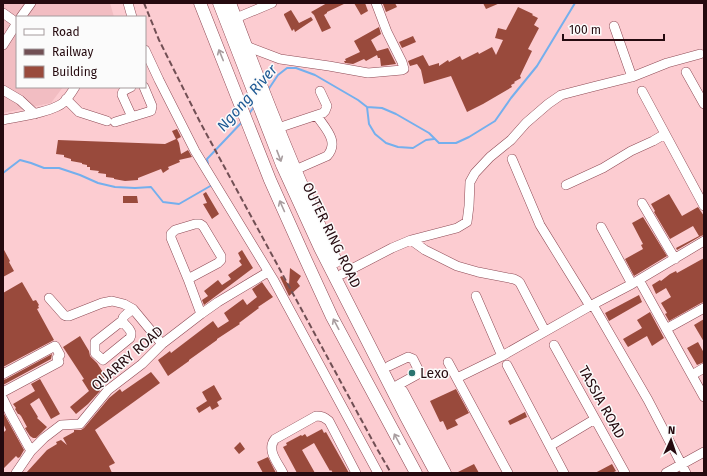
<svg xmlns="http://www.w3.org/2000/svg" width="707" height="476" font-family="'Fira Sans',sans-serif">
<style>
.built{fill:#f2bdc2}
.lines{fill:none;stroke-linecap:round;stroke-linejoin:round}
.stream{stroke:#74afed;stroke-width:2}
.building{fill:#994a3c}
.minor-casing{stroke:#8e4a55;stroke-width:10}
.major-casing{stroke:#8e4a55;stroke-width:13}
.minor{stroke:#fff;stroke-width:9}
.major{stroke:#fff;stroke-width:12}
.rail{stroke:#714f54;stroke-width:2;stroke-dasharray:6 3;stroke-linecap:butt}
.oneway{stroke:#a89d9f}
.poi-dot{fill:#2a7470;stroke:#fbfbfb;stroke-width:1.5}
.labels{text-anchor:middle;stroke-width:3;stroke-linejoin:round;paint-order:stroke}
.street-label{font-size:14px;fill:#250a0f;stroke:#fbfbfb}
.poi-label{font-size:14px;fill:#250a0f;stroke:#fbfbfb;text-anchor:start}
.water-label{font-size:15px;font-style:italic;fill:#1e5993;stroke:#fbfbfb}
</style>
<rect width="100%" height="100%" fill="#fcccd1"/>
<!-- built -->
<path class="built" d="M3 3H110L114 17H17V87H63L51 103 3 113Z"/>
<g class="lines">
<!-- stream -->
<path class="stream" d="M268 90 278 75 287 68H296L315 75 358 100 367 107 382 108 396 114 429 133 439 143H456L469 137 495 121 511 98 537 66 575 3
M367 107 369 124 375 134 386 143 398 147 413 148 426 140 434 139
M248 115 254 107
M208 164 207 159 243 121
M3 173 20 160 31 163 44 168H59L80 175 98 183 115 187 135 188 151 187 163 202 179 204 212 185"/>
</g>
<!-- building -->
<path class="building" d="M327 3H346L327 12V13L324 15 331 28 322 32 314 15 311 12Z
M354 3H365L368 11 361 15Z
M386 3H395L397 7 386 12 383 4Z
M483 3H500L486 9Z
M518 7 533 14 532 15 538 18 534 25 539 28 528 49 532 51 520 76 521 78 514 82 515 83 511 85 512 87 483 104 467 112 451 76 424 84 421 70 417 64 410 66 408 61 423 55 429 66 439 63V66L448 60 449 62 460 56 462 60 478 52 479 54 492 47 496 55 503 40 495 38 498 28 506 30Z
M291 10 299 23 311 17 313 20 295 32 294 29 292 31 284 15V14Z
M379 27 381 34 371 40 377 51 388 48 396 64 381 66 380 58H378L377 55 366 61 364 59 353 64 345 63 344 61H346L345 59 360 52 354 41Z
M413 36 416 42 402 48 399 42Z
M177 129 181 137 177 139 179 143 181 154 188 150 192 157 179 160 180 162 168 167 169 169 163 173 161 169 138 178V180L125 181 114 179V178L106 177V174L98 173 99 171 90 170V167H87V165L82 164V163L71 161V159L64 157V155L56 154 58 140 165 144 176 139 172 131Z
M206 192 219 214 212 219 203 204 207 203 203 194Z
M669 194 682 216 698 207 704 216V235L701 236 677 250 676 248 699 236 693 226 670 239 654 212 655 211 651 204Z
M123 196H137L138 203H123Z
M643 217 667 256 634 276 625 259 643 249 641 245 643 244 632 223Z
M3 248 10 261 9 262 14 271 3 277Z
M242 250 253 268 204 305 202 300 208 296 204 291 218 280 222 285 231 279 228 275 242 265 239 261 241 259 238 253Z
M704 258V302L701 303 669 321 665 314 667 313 661 303 671 297 666 288 656 294 652 285 660 280 661 281 670 274 676 271 677 273Z
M290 268 301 276 297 282 300 286 289 296 280 277 282 276 289 285Z
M22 282 33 301 36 300 39 305 38 306 39 308 37 309 54 340 3 367V293Z
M262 282 269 292 273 297 258 307 259 308 239 323 240 324 217 339V340L189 360V361L168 376 158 360 170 351 171 353 213 321 218 328 229 321 224 313 243 299 247 305 257 297 252 289Z
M639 295 642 302 609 321 605 313Z
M650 312 664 338 652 346 647 336 628 347 623 339 642 328 637 320Z
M704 319V342L694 325Z
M80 336 89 351 90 356 97 363 106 377 95 383 100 388 98 389 100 391 88 404 76 414 70 407 89 391 82 380 84 379 63 347Z
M698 342 704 353V362L697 365 687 348Z
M52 354 51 359 3 385V380L6 379Z
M151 372 160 383 95 430 115 463 109 466 112 473H26L47 450 57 444 56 442 61 440 67 445 63 438 74 432V430H81L84 428 109 398 120 389 122 392Z
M40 379 60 414 51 419 39 398 30 404 38 417 37 418 47 427 36 438H33L30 436 26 430 25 428 27 427 21 416 19 414H18L15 409 16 408 13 404 35 391 31 384Z
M214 385 222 399 217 402 219 406 212 410 210 406 199 413 196 408 207 401 202 392Z
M456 389 469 413 455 420 458 425 447 430 443 421 440 422 430 401Z
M3 412 24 450 20 457 18 458 16 456 3 469V433L6 430 3 423Z
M525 412 527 417 510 425 508 421Z
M322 429 324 433 326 432 349 473H333L331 470 330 471 314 443 302 450 315 473H297L283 447 287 445 286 443 301 435 302 436 305 434 307 437Z
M240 442 245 449 239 454 234 448Z
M268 457 276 473H263L257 462Z
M474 464 479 473H456Z
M612 464 616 471 612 473H595Z"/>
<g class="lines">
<defs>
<path id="minor" d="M128 3 132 17
M3 13 17 23
M21 17 31 3
M236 18 272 3
M614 26 632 77
M3 45 17 23
M246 46 280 59 329 66 368 73 402 70 404 69 402 62 387 32 376 3
M145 50 159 80 195 151 273 279 378 473
M686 72 704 104
M131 87C127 89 122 90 122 95L132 117
M3 90 20 100 35 114
M642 91 704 206
M66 99 79 112 107 121
M3 120C17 117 54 112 64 102 68 98 72 92 75 87
M115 122 151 111 152 106 144 87
M278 128 323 113 325 111 327 106 320 91
M512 159 540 225 590 306
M295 170 327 156C340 142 325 128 317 116
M566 185 603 168 631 151 653 141 665 134
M642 203 675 259
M601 227 632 284
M411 240 457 228 467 222 469 206 470 182 475 173 490 157 511 140 526 123 548 104 561 95 592 87 632 77 667 63 700 54
M342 274 392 248 411 240 425 250 457 266 478 272 514 279 518 281 520 283 545 331
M188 279 218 263 221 260V256L203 226 200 224H195L175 230 171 234V238L188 279 201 314
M639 280 704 397
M476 296 502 356
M49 298 64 315 66 316H69L102 303 112 301 124 304 133 309 162 344
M593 305 648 400 686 473
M123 320 95 342V353L103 360 130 338C135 328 120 325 123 318 124 315 131 311 133 309
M666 329 704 308
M554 345 625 473
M448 362 508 473
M507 365 564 473
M389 366 408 357 413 359 419 371 418 374 398 385
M3 374 55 346 60 355 57 358 59 362 3 392
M692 375 704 368
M457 378 502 356 590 306 632 284 704 241
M3 399 10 413 31 451
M550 446 595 419
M16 473 31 451 44 438 61 425 80 424 108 390 142 364 162 344 201 314 218 302 268 272
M283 473C278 463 266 450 275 439L316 416C322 416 324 417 329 421L356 473
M666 473 704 452"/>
<path id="major" d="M200 3 270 180 304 256 332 317 416 473
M219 3 282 165 320 248 406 417 436 473
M230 3C262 90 296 177 336 261
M402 392 445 473"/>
</defs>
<!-- minor casing -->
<use href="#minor" class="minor-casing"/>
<!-- major casing -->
<use href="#major" class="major-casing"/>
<!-- minor -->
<use href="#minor" class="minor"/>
<!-- major -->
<use href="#major" class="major"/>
<!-- rail -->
<path class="rail" d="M144 3 159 40 200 122 376 447 391 473"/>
</g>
<!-- one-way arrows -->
<defs><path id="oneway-shaft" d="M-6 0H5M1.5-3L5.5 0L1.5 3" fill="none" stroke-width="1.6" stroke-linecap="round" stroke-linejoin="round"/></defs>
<g class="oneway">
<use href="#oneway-shaft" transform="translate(221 55) rotate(-112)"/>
<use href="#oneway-shaft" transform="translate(279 156) rotate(69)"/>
<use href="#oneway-shaft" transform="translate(282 206) rotate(-114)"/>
<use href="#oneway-shaft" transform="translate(336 324) rotate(-118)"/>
<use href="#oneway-shaft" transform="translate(397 439) rotate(-118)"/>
</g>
<!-- markers -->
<circle class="poi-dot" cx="412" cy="373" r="4"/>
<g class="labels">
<!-- street labels -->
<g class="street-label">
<text transform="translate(332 235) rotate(64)" y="5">OUTER RING ROAD</text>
<text transform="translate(127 358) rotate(-41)" y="5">QUARRY ROAD</text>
<text transform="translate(602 402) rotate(61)" y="5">TASSIA ROAD</text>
</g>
<!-- poi labels -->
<g class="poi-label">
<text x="420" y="378">Lexo</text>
</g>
<!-- water labels -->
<g class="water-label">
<text transform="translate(247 98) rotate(-49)" y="5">Ngong River</text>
</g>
</g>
<!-- border -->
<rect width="707" height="476" fill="none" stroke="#250a0f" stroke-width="8"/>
<!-- legend -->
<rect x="16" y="16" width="130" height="72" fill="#fbfbfb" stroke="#a59b9d"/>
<rect x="24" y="29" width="20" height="6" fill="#ffffff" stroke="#a59b9d"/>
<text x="52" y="36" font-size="12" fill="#250a0f">Road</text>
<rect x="24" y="49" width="20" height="6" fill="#714f54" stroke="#a59b9d"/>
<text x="52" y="56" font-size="12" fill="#250a0f">Railway</text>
<rect x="24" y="66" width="20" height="12" fill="#994a3c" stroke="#a59b9d"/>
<text x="52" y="76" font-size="12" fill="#250a0f">Building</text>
<!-- north arrow -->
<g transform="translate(671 440) rotate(3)" stroke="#fbfbfb" stroke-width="3" paint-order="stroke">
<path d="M0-3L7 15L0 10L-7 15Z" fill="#250a0f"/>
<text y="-6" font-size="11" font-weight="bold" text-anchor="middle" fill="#250a0f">N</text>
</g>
<!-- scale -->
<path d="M563 34v6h101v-6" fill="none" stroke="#250a0f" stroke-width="2"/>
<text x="569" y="34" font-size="12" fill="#250a0f" stroke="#fbfbfb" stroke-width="3" paint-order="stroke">100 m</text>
</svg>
